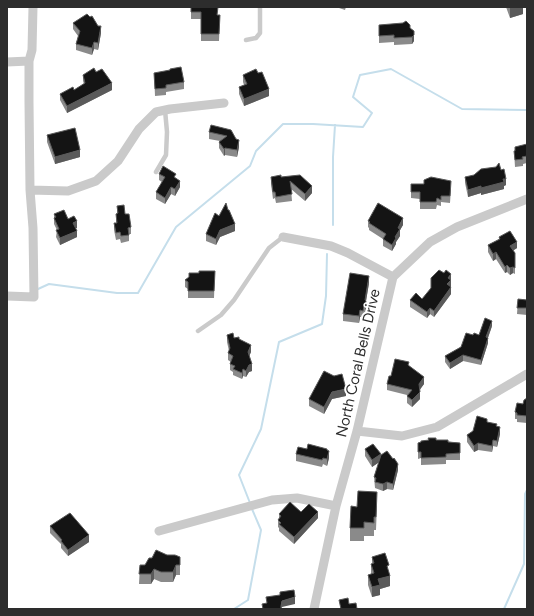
<svg xmlns="http://www.w3.org/2000/svg" width="534" height="616" font-family="Figtree,sans-serif">
<style>
.lines{fill:none;stroke-linecap:round;stroke-linejoin:round}
.stream{stroke:#c5deeb;stroke-width:2}
.service{stroke:#cacaca;stroke-width:4.5}
.minor{stroke:#cacaca;stroke-width:9}
.wall{fill:#8a8a8a}
.shaded-wall{fill:#5a5a5a}
.building{fill:#141414;stroke:#5a5a5a}
.labels{text-anchor:middle;stroke-width:4;stroke-linejoin:round;paint-order:stroke}
.street-label{font-size:15px;fill:#2d2d2d;stroke:#fff}
</style>
<rect width="100%" height="100%" fill="#fff"/>
<g class="lines">
<!-- stream -->
<path class="stream" d="M333 225V157L335 125
M38 289 49 284 117 293H138L176 227 250 166 256 151 283 124H313L363 127 372 113 353 97 360 75 391 69 462 109 527 110
M250 503 239 475 261 429 279 342 322 324 326 296 327 254
M234 609 248 600 261 530 252 509
M504 609 524 564 525 494 527 490"/>
<!-- service -->
<path class="service" d="M246 40 256 38 260 33V7
M156 172 166 155 167 132 165 110
M198 331 221 315 234 300 269 248 283 237"/>
<!-- minor -->
<path class="minor" d="M7 62 29 61
M30 190 68 191 96 181 118 161 139 129 156 112 170 109 224 103
M283 237 331 246 348 253 393 277
M7 296 34 297 33 228 30 190 29 102V61L32 50 33 7
M357 431 402 436 437 427 527 374
M159 531 272 500 297 498 336 506
M314 609 336 506 357 431 393 277 430 242 457 227 527 199"/>
</g>
<!-- wall -->
<path class="wall" d="M191 7 218 15H220L219 41H201V19H191Z
M336 7H346L345 10Z
M506 7H523V14L510 18Z
M73 23 101 33 98 50 94 49 92 55 76 50V44L78 36 73 29Z
M379 25 410 28 414 41 412 44 394 45V42L379 43Z
M96 72 112 90 67 113 60 100V94L74 90 84 84 83 81V75Z
M154 73 184 82V89L166 92V95L155 96Z
M243 75 269 96 244 106 239 94V87L244 85 243 82Z
M231 130 239 147 237 157 225 155 224 156 219 148V142L220 141 209 139V132Z
M47 135 80 157 55 164 47 142Z
M527 142V163L523 164V166L515 167 514 151 527 144Z
M159 174 176 178 180 187 175 196 171 194 165 204 156 199V192L162 182 159 180Z
M271 177H281L312 193 305 201 291 189 292 201 276 203 275 198 273 199 271 184Z
M465 177 506 185 504 186V189L481 195V193L468 197 465 183Z
M411 184 451 188 450 203 441 202V206L437 205 436 209H420V199L411 198Z
M117 206 125 214 131 227V234H129V241L121 243 120 239 116 240 114 230V223H116V214H117Z
M228 210 235 231 220 237 216 245 206 241V234L219 216Z
M54 214 68 219 77 228H76L77 237 60 245 56 237 57 230 54 224Z
M368 221 403 225 400 230V236L396 242V244L392 251 383 246V239L369 230V228L368 227Z
M499 237 517 248 513 251 515 253V274L513 273 510 275 507 272 505 273 496 259 493 261 488 252V245L499 239Z
M215 271 214 298H188V289L185 287V280L199 273Z
M369 283 366 301V307L365 313H364L363 317H360L359 323 343 321V314Z
M451 286V294L434 317 430 314 427 318 410 307V300L422 299Z
M518 299 527 300V315L517 314Z
M492 326 488 338V343L481 365 463 361 450 369 445 362V356L461 347 473 335H479Z
M227 335 234 338 239 339 251 352 249 356 252 371 249 372 246 377 243 376 242 379 233 375V372L230 370V364L231 362 228 360V353L229 351 227 342Z
M409 366 424 384 420 389V399L412 407 407 403V395L387 390V384L391 376Z
M346 396 332 399 324 414 309 406V399Z
M527 398V423L517 422V419H515V412L523 404Z
M487 422 497 427 500 434 497 447 493 446 492 452 478 450 474 452 467 442V435Z
M428 438 436 440 460 443V460H446V464L421 465V458L418 459V443L421 442 428 441Z
M307 449 327 451 329 458 327 466 323 464 322 467 296 461V454Z
M365 449 381 456 398 470 393 490 387 489 383 491 375 488 374 477 379 462 372 467 365 456Z
M377 505 376 530H374V536H364V541H350V528L357 507Z
M301 512 318 518 294 544 279 531V528L278 527V520L279 518V514Z
M50 526 89 542 68 556 61 548V544L50 533Z
M167 555 180 557V575H176L173 582H161L154 579 151 584H139L140 565H145L152 558Z
M372 557 389 572 390 586 380 589V595L372 597 368 585V575L371 574V564H372Z"/>
<!-- shaded-wall -->
<path class="shaded-wall" d="M514 7H523V14L510 18V8Z
M101 26V33L98 50V43Z
M414 35V41L412 44V37Z
M94 42V49L92 55V48Z
M112 83V90L67 113V106Z
M269 89V96L244 106V99Z
M239 140V147L237 157V150Z
M225 148V155L224 156V149Z
M80 150V157L55 164V157Z
M503 179H506V185L504 186V189L481 195V193L468 197V190Z
M180 181V187L175 196V189Z
M312 186V193L305 201V194Z
M171 187V194L165 204V198Z
M403 218V225L400 230V236L396 242V244L392 251V245L395 237 398 228Z
M77 221V228L73 229V223Z
M235 224V231L220 237 216 245V239L220 230Z
M77 231V237L60 245V238Z
M517 242V248L510 252V246Z
M496 252V259L493 261V254Z
M507 265V272L505 273V267Z
M513 267V273L510 275V268Z
M451 274V286L447 291 448 278Z
M369 276V283L365 307V300Z
M451 287V294L434 317V311Z
M366 301V307L365 313V307Z
M430 308V314L427 318V312Z
M360 310V317L359 323V316Z
M492 321V326L486 343V337Z
M488 338V343L481 365V360Z
M251 345V352L248 359V352Z
M463 355V361L450 369V363Z
M252 364V371L249 372 246 377V371L249 365Z
M243 369V376L242 379V373Z
M424 377V384L419 391V384Z
M346 389V396L332 399 324 414V407L332 392Z
M420 392V399L412 407V400Z
M500 427V434L497 447V441Z
M493 440V446L492 452V446Z
M478 443V450L474 452V446Z
M329 451V458L327 466V459Z
M381 454V461L372 467V460Z
M398 464V470L393 490V484Z
M387 482V489L383 491V484Z
M318 512V518L294 544V537Z
M89 535V542L68 556V550Z
M176 565V575L173 582V572Z
M154 569V579L151 584V574Z
M390 576V586L380 589V595L372 597V587L378 579Z
M295 597V604L282 607 281 609V606L282 601Z"/>
<!-- building -->
<path class="building" d="M191 7H218L217 15H220L219 34H201V12H191Z
M87 14 90 17 92 16 98 26H101L98 43 94 42 92 48 76 44 80 31 73 23Z
M406 21 410 25V28L414 31V35L412 37 394 38V35L379 36V25L403 23Z
M181 67 184 82 166 85V88L155 89 154 73 170 70V69Z
M94 68 96 72 102 69 112 83 67 106 60 94 73 87 74 90 85 83 83 75Z
M256 69 258 73 262 72 269 89 244 99 239 87 247 84 243 75Z
M211 125 231 130 236 139 239 140 237 150 225 148 224 149 219 142 227 136 209 132Z
M75 128 80 150 55 157 47 135Z
M527 142V156L522 157 523 159 515 160 514 151H515V147L527 144Z
M499 163 501 170 504 169 506 179H503L504 182 481 188V186L468 190 465 177 474 175 481 169 496 167Z
M163 166 176 174 174 177 180 181 175 189 171 187 165 198 156 192 165 177 159 174Z
M281 175V177L300 175 312 186 305 194 290 181 292 194 276 197 275 192H273L271 177Z
M431 177 451 181 450 196H441V200L437 198 436 202H420V192H411V184H424V180Z
M226 203 228 210H229L235 224 220 230 216 239 206 234 215 213 219 216Z
M378 203 403 218 398 228 400 229 395 237 396 238 392 245 383 239 386 234 369 223 370 222 368 221Z
M124 205 125 214H129L131 227 128 228 129 235 121 236 120 232 116 233 114 223H117L116 214 118 213 117 206Z
M64 210 68 219 74 216 77 221 73 223 77 231 60 238 56 230 59 229 54 218 56 217 54 214Z
M510 231 517 242 510 246 515 253V268L513 267 510 268 507 265 505 267 496 252 493 254 488 245 500 239 499 237Z
M439 270 444 273 446 270 451 274 448 278 451 280 447 284 451 287 434 311 430 308 427 312 410 300 416 293 422 299 431 288V278Z
M199 271H215L214 291H188V282L185 280 189 277V273H199Z
M350 273 369 276 365 300 366 301 365 307 364 306 363 311 360 310 359 316 343 314Z
M518 299 527 300V308H517Z
M485 318 492 321 486 337 488 338 481 360 463 355 450 363 445 356 461 347 466 333 473 335 474 333 479 335Z
M233 333 234 338 239 337V339L251 345 248 352 252 364 249 365 246 371 243 369 242 373 233 369 235 366 230 364 233 356 228 353 230 348 227 335Z
M395 359 409 362 408 365 424 377 419 384 420 392 412 400 407 396 412 390 387 384 389 376H391Z
M324 371 334 376 342 374 346 389 332 392 324 407 309 399Z
M527 398V416L517 415V413L515 412 517 403 523 404 524 400Z
M477 416 487 419V422L497 424 496 426 500 427 497 441 493 440 492 446 478 443 474 446 467 435 473 431Z
M428 438H436V440H448V442L460 443V453L446 454V457L421 458V452H418V443L421 442V441L429 440Z
M308 444 327 449V450L329 451 327 459 323 458 322 460 296 454 298 447 307 449Z
M373 444 381 454 372 460 365 449Z
M387 451 393 459 394 458 398 464 393 484 387 482 383 484 375 482 376 478 374 477 381 455Z
M358 491 377 492 376 517H374V523L364 522V528H350L351 506 357 507Z
M290 502 301 512 309 504 318 512 294 537 279 524 281 523 278 520 281 516 279 514Z
M70 513 89 535 68 550 61 541 62 540 50 526Z
M156 550 167 555H175L180 557V565H176L173 572H161L154 569 151 574H139L140 565H145L149 558H152Z
M385 553 389 565 387 566 390 576 378 579 380 585 372 587 368 575 374 573 371 564 374 563 372 557Z
M294 590 295 597 282 601 281 606V609H263L262 604 267 603 266 597 280 595V592Z
M348 598 349 604 356 603 357 609H341L339 600Z"/>
<g class="labels">
<!-- street labels -->
<g class="street-label">
<text transform="translate(358 363) rotate(-77)" y="5">North Coral Bells Drive</text>
</g>
</g>
<!-- border -->
<rect width="534" height="616" fill="none" stroke="#2d2d2d" stroke-width="16"/>
</svg>
